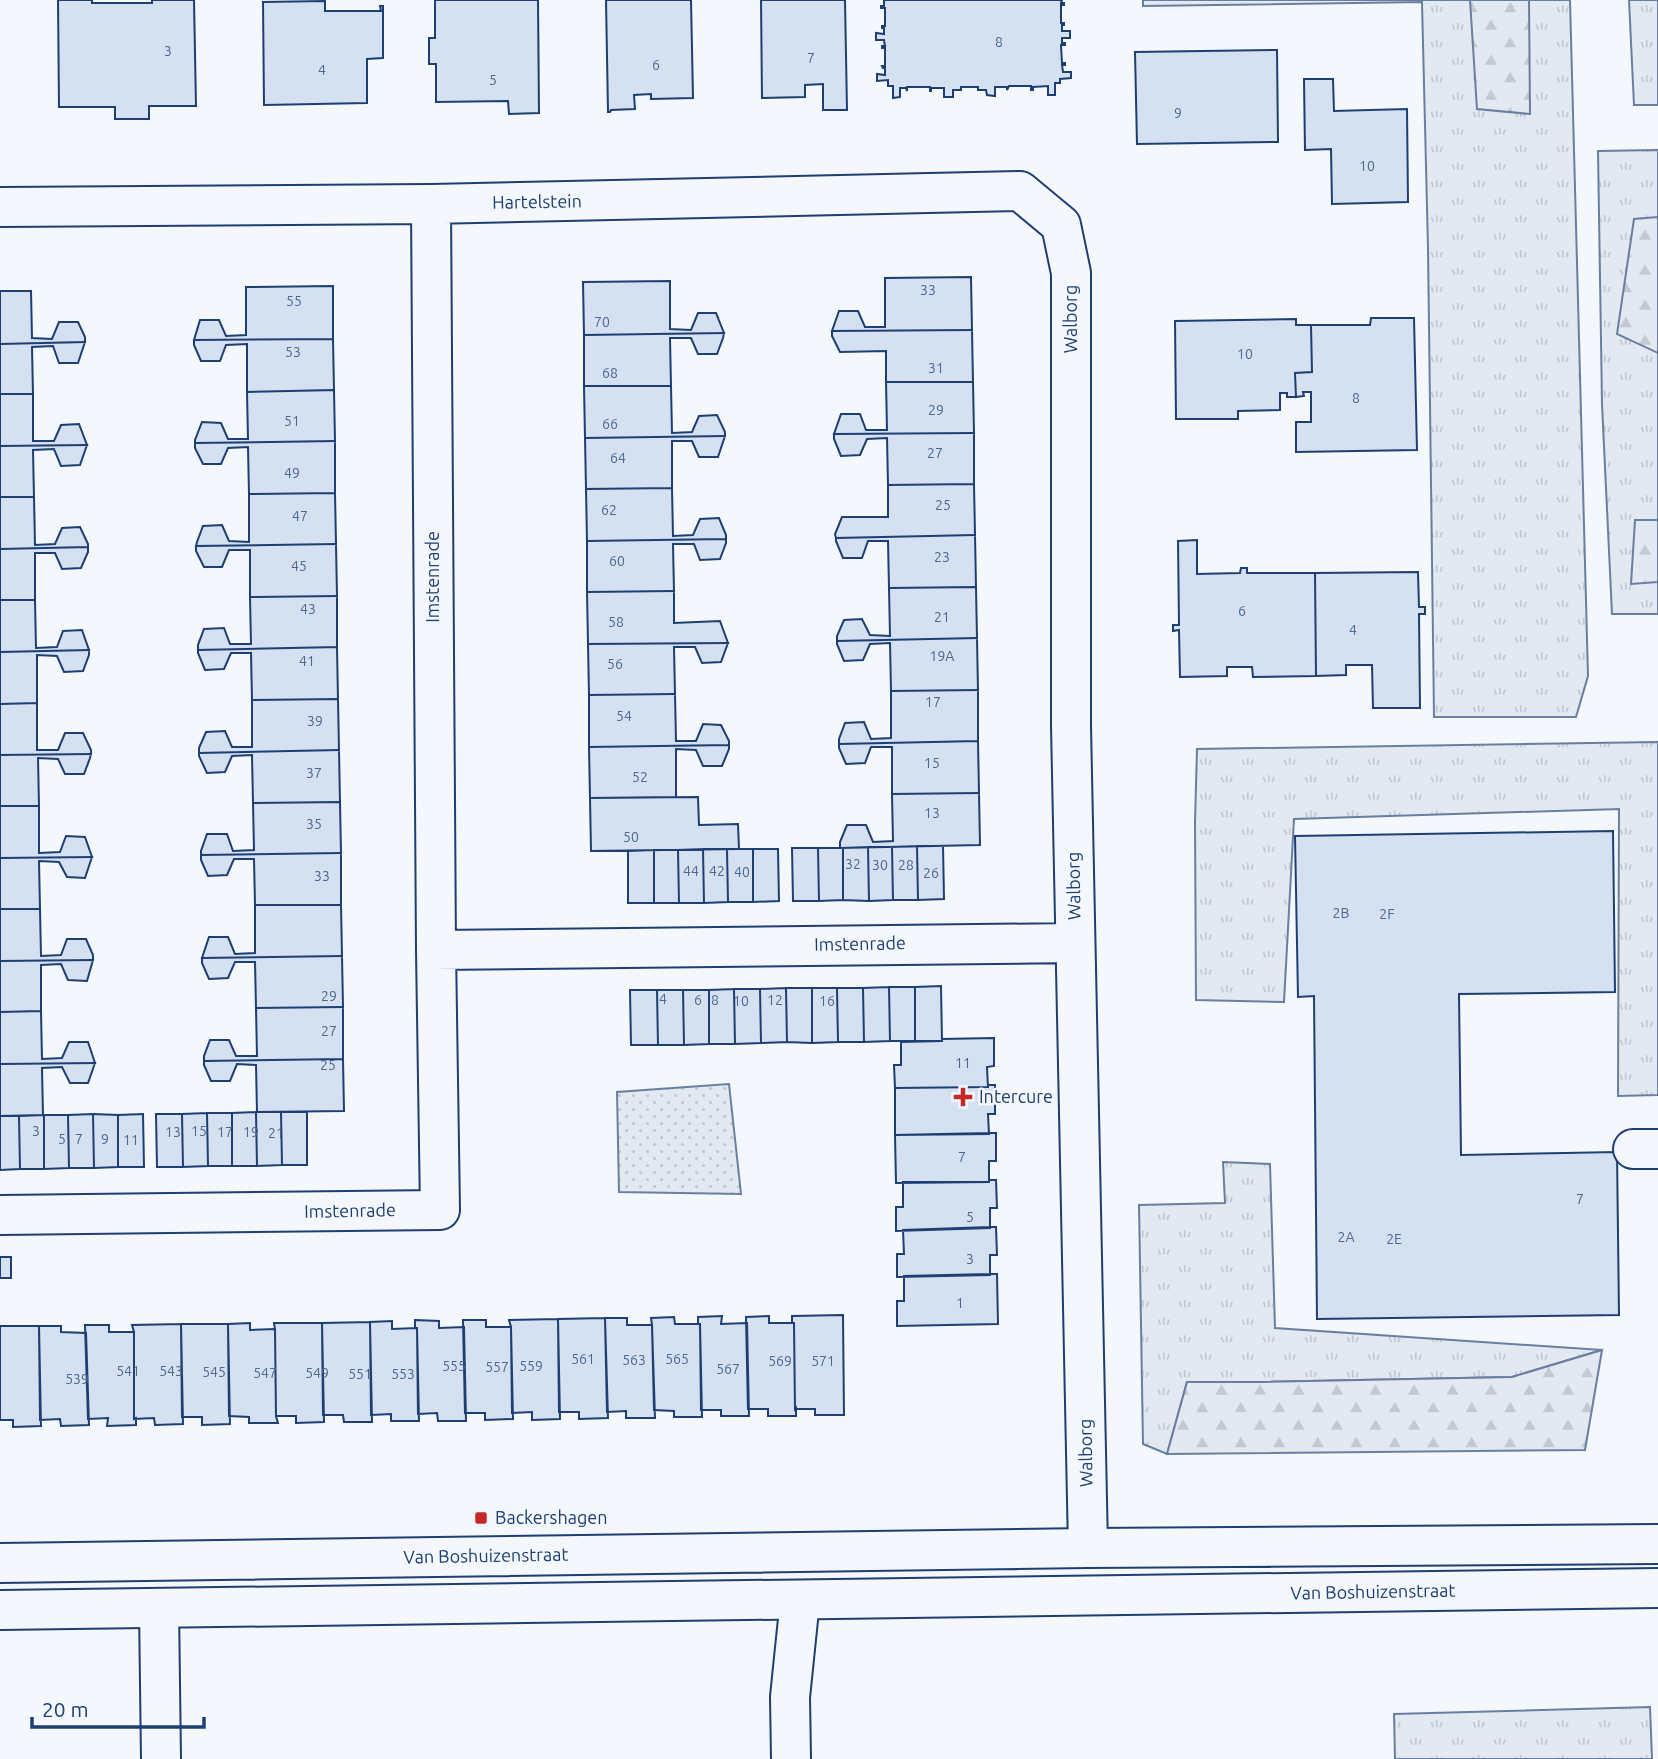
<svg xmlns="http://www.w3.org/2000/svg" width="1658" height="1759" font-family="Ubuntu,sans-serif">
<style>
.grass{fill:url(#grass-tufts);stroke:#687fa3;stroke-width:2}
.forest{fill:url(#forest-firs);stroke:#687fa3;stroke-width:2}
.park{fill:url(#park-dots);stroke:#687fa3;stroke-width:2}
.building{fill:#d5e0f0;stroke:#1d3f73;stroke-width:2}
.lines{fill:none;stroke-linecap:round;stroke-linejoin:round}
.street-casing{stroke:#1d3f73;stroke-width:42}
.secondary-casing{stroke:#1d3f73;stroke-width:42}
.street{stroke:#f4f7fb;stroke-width:38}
.secondary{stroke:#f4f7fb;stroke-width:38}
.poi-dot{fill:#c62828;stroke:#f4f7fb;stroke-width:2.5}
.labels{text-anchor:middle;stroke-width:5;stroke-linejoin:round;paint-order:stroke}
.number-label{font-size:14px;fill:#4b6792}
.street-label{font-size:18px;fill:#1d3f73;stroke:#f4f7fb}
.poi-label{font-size:18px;fill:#1d3f73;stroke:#f4f7fb;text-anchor:start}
</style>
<defs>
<pattern id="grass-tufts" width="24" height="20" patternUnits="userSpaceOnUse" patternTransform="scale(1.75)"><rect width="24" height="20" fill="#e3e9f0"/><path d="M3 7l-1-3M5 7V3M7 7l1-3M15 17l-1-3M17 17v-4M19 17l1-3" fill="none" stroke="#c2c9d1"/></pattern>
<pattern id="forest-firs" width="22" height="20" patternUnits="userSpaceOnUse" patternTransform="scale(1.75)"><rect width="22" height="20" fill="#e3e9f0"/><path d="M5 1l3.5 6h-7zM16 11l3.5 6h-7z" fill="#c2c9d1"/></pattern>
<pattern id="park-dots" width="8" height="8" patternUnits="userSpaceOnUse" patternTransform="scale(1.75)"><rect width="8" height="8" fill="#e3e9f0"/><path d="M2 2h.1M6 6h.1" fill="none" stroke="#c2c9d1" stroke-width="1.8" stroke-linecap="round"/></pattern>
</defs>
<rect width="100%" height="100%" fill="#f4f7fb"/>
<!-- grass -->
<path class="grass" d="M1143 0H1570L1588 676 1576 717H1434L1428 248 1422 2 1143 6Z
M1629 0H1658V105H1634Z
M1658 150V614H1612L1602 404 1598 151Z
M1658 742V1095L1618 1096 1619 809 1294 819 1284 1002 1196 1000 1195 822 1197 749Z
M1223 1162 1270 1164 1275 1328 1602 1350 1512 1377 1263 1382H1187L1167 1454 1143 1444 1139 1205 1225 1203Z
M1650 1707 1652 1759H1395L1394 1714Z"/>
<!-- forest -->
<path class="forest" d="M1470 0H1529L1530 114 1477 109Z
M1658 217V353L1617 334 1634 219Z
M1635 520H1658V582L1631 584Z
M1602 1350 1585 1450 1167 1454 1187 1382H1263L1512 1377Z"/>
<!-- park -->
<path class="park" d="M729 1084 741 1194 619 1192 617 1092Z"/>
<!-- building -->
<path class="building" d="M58 0H92V3H152V0H194L196 106H149V119H115V107H59Z
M435 0H538L539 113 509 114 508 101 436 102V64H429V38H435Z
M606 0H691L693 98 651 99V94L634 95 635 109 611 110 610 112H608Z
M761 0H845L847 110H823V84L805 85V97L762 98Z
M884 0H1062L1061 3H1064V5H1061V23H1064V25H1062V31H1070V38H1062V43H1065V45H1061L1062 63H1065V65H1062L1063 72H1071V78L1060 79V83H1055V95H1048V86L1033 87V90H1031V86H1009L1007 90V87H995V96L987 95 986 90H978V87H961V90H953V97H944V88H931V91H930V87H907V91L906 88H900V97L893 98V86H888V80L877 81V74L885 75V68H883L882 66H885V48H882V46H885L884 40H876V33L884 34V28H882V26H885V8H881V6H884Z
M325 1V11H381L380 6H383V58L367 59V103L264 105 263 2Z
M1277 50 1278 142 1137 144 1135 52Z
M1304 79H1333L1334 111 1407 109 1408 202 1332 204 1331 149 1305 150Z
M971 277 972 330 832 331 839 311H858L865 327H885V278Z
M670 281V329L691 330 698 313H716L724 333 584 335 583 282Z
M333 286V339L194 340 200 320H219L226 336 246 335V287Z
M0 291H31L32 338 52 339 59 322H78L85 337V342L0 344Z
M1371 318H1414L1417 450 1296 452V422H1311V392H1303L1304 396 1296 397 1295 373 1312 372 1311 325H1370Z
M1296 319V325H1311L1312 372 1295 373 1296 397H1287V393H1280V410L1238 411V419H1176L1175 321Z
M972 330 973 382H886V351L840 352 832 336V331Z
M724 333 723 338 717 354H698L691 338H670L671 386H584V335Z
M333 339 334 390 247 392V344L226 345 220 361H201L194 345V340Z
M85 342 78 363H59L53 346 32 347 33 394H0V344Z
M886 382H973L974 433 834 434 841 414H860L866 430H887Z
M584 386H671L672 433 692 432 699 416 717 415 725 432V436L585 438Z
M334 390 335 441 195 443V440L202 422 221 423 228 439H248L247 392Z
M0 394H33V441H54L61 425 79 424 87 445 0 446Z
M974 433V484L888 485 887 438 867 439 860 455 841 456 834 439V434Z
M725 436 718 457H699L692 441H672V488L586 489 585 438Z
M335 441V493L249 494 248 447 228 448 221 464H203L195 448V443Z
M87 445 80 465 61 466 54 449 33 450 34 497H0V446Z
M974 484 975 535 836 538 835 534 842 517H888V485Z
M672 488 673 536 693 535 700 519 719 518 726 535V539L587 541 586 489Z
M335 493 336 544 196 546 197 542 203 526 222 525 229 541 249 542V494Z
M0 497H34L35 545 55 544 62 528 80 527 88 544V547L0 549Z
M975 535 976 587 889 588 888 541H868L862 558H843L836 541V538Z
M726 539V543L720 559 700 560 694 544H673L674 591 587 592V541Z
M1197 540V574L1240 573 1241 568H1247V573H1315L1316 676 1253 677 1252 667H1227V676L1180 677 1179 630 1173 631V625H1179L1178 541Z
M336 544 337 596 250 597V550H229L222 567H204L196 551V546Z
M88 547V552L81 568 62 569 55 553H35V600H0V549Z
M1418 572 1419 607H1425V614H1419L1420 708H1373L1372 665H1346V675L1316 676 1315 573Z
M976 587 977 638 837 641V636L844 620 862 619 870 635 890 636 889 588Z
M674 591V623L720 621 728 643 588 644 587 592Z
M337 596V647L198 650V645L204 629 224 628 230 644H251L250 597Z
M0 600H35L36 648 57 647 63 631 82 630 89 650 0 652Z
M977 638 978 690 891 691 890 643 870 644 863 660 844 661 837 644V641Z
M728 643 721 662 702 663 695 647H674L675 694 589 695 588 644Z
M337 647 338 699 252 700 251 653H231L224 669 205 670 198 653V650Z
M89 650V655L83 671 64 672 57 656 37 655V703L0 704V652Z
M978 690V741L839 744V739L845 723 864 722 871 739 891 738V691Z
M675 694 676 741H696L703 724 721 725 729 741V745L589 747V695Z
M338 699 339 750 199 753V748L206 732 225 731 232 747H252V700Z
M37 703V750H58L65 733H83L91 750V754L0 755V704Z
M978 741 979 793 892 794V747H871L865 763 846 764 839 748V744Z
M729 745V749L722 766H703L696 750 676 749V797L590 798 589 747Z
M339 750 340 802 253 803 252 755 232 756 225 772 207 773 199 756V753Z
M91 754 90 758 84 774H65L58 759 38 758 39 806H0V755Z
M979 793 980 845 840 848V842L847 825H866L873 842 893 841 892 794Z
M698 797 699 825 738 824 739 849 591 851 590 798Z
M340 802 341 853 201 855V851L207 834H227L233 851 254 850 253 803Z
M0 806H39V853L60 852 66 836 85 837 92 857 0 858Z
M1613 831 1615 992 1459 994 1461 1155 1617 1152 1619 1315 1317 1319 1314 996 1298 997 1295 836Z
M917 846H943L944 899 918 900Z
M917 846 918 900H893L892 847Z
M868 847 869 901 843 900V848Z
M868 847H892L893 900 869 901Z
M792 848H818L819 901H793Z
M818 848H843V900L819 901Z
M703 849H727L728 902 704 903Z
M703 849 704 903H679L678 850Z
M727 849H753V902H728Z
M753 849H778L779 901 753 902Z
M654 850H678L679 903H654Z
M654 850V903H628V851Z
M341 853V905H255L254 859H234L227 875 208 876 201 860V855Z
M92 857 85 878 67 877 59 862 39 861 40 909H0V858Z
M255 905H341L342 956 202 958 209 937H228L235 954 255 953Z
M0 909H40L41 956 61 955 67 939H86L93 955V960L0 961Z
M342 956 343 1007 256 1008 255 962H235L228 978 209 979 202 963V958Z
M93 960 87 981 68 980 61 964 41 965V1011L0 1012V961Z
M941 986 942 1041H915V987Z
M889 987 890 1041 864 1042 863 988Z
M889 987H915V1041H890Z
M786 988 787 1042 761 1043 760 989Z
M786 988H812V1043L787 1042Z
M812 988H837L838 1042 812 1043Z
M837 988H863L864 1042H838Z
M734 989 735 1044H709V990Z
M734 989H760L761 1043 735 1044Z
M630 990H657L658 1045H631Z
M657 990H683L684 1045H658Z
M683 990H709V1044L684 1045Z
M343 1007V1059L204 1061V1056L210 1040H229L236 1056H257L256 1008Z
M41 1011 42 1059 62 1058 69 1042H88L95 1063 0 1064V1012Z
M994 1038V1066L987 1067 988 1087 895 1088 894 1065H901V1042L942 1041V1039Z
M343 1059 344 1111 257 1112 256 1065 237 1064 230 1081H211L204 1065V1061Z
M95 1063 88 1083H70L62 1067 42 1068 43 1115 0 1116V1064Z
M988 1085H995V1114H988L989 1134 895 1135V1088L988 1087Z
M256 1112 257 1166H232V1113Z
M256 1112H281L282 1165 257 1166Z
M281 1112H307V1165H282Z
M207 1113H232V1166H208Z
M207 1113 208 1166 183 1167 182 1114Z
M93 1114 94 1168H69L68 1115Z
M93 1114 118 1115V1167L94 1168Z
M143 1114 144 1167H118V1115Z
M156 1114H182L183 1167H157Z
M44 1115H68L69 1168 44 1169Z
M44 1115V1169H20L19 1116Z
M0 1116H19L20 1169 0 1170Z
M989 1133H996V1161H989V1182L896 1183 895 1135Z
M989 1180H996L997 1208H990V1228L896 1231V1207H903V1182H989Z
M990 1227H996L997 1255H990V1275L897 1277V1254H904L903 1230Z
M0 1257H11V1278H0Z
M990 1274H997L998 1324 897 1326V1301H904V1276Z
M843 1315 844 1415H815V1409H795L794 1323H792V1316Z
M722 1316 721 1324 747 1323 749 1416H721V1410H701L700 1324H698V1317Z
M769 1316V1323H794L795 1409 796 1408V1416H768V1409H748L746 1317Z
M674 1317 675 1324H700L702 1417H674V1411L654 1410 652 1325 651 1318Z
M605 1318H627V1325H652L655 1418H626V1411L607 1412Z
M605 1318 608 1418 579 1419V1412H559L558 1319Z
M558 1319 560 1419 532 1420V1412L512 1413 511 1327 509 1320Z
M415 1320 439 1321V1328L464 1327 466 1421H438L437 1413 418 1414 417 1328H415Z
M463 1320H486V1327H511L513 1419 485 1420V1413H465Z
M392 1321V1329L417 1328 419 1421H391V1414L371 1415 370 1322Z
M370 1322 372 1422H344L343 1415H323L322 1323Z
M250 1323V1330L275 1329 276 1416 278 1423H249V1417L229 1416 228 1324Z
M274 1323H322L324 1422 296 1423V1416H276L275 1329Z
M181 1324 183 1424 155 1425 154 1418 134 1419V1332L132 1325Z
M181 1324H228L230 1424 202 1425V1417H182Z
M85 1325H109V1332H134V1419L136 1418V1425L107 1426 108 1418 88 1419Z
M0 1326H39L41 1426 13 1427V1420H0Z
M39 1326H61V1332L86 1333 89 1425 61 1426 60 1419 40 1420Z"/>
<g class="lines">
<defs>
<path id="street" d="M0 207 431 204 1020 191 1061 225 1071 273V726L1088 1548
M436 950 1075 943
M1633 1149H1658
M0 1215 440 1210 436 950 431 204
M159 1608 161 1759
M791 1759 790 1697 800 1600"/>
<path id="secondary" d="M0 1563 1088 1548 1658 1544
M0 1610 1658 1588"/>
</defs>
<!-- street casing -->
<use href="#street" class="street-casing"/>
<!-- secondary casing -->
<use href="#secondary" class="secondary-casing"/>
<!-- street -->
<use href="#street" class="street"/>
<!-- secondary -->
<use href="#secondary" class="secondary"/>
</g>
<!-- markers -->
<g class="poi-dot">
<path d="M959.5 1086.5h7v7h7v7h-7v7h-7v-7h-7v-7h7z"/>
<rect x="474" y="1511" width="14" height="14" rx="3.5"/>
</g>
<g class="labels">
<!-- number labels -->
<g class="number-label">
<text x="999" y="47">8</text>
<text x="168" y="56">3</text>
<text x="811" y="63">7</text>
<text x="656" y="70">6</text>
<text x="322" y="75">4</text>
<text x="493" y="85">5</text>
<text x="1178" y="118">9</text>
<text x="1367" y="171">10</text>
<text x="928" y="295">33</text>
<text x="294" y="306">55</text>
<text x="602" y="327">70</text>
<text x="293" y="357">53</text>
<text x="1245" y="359">10</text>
<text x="936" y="373">31</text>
<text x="610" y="378">68</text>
<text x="1356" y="403">8</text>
<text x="936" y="415">29</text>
<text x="292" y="426">51</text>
<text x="610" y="429">66</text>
<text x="935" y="458">27</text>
<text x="618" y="463">64</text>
<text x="292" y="478">49</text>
<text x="943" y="510">25</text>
<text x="609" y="515">62</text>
<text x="300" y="521">47</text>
<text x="942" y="562">23</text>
<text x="617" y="566">60</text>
<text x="299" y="571">45</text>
<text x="308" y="614">43</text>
<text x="1242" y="616">6</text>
<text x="942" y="622">21</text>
<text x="616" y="627">58</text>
<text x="1353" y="635">4</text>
<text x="942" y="661">19A</text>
<text x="307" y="666">41</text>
<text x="615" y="669">56</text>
<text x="933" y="707">17</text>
<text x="624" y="721">54</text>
<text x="315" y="726">39</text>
<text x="932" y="768">15</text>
<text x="314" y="778">37</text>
<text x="640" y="782">52</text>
<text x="932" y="818">13</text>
<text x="314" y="829">35</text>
<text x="631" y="842">50</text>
<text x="853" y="869">32</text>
<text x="880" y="870">30</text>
<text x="906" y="870">28</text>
<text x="691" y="876">44</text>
<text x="717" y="876">42</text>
<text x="742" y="877">40</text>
<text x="931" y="878">26</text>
<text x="322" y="881">33</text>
<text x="1341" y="918">2B</text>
<text x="1387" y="919">2F</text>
<text x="329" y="1001">29</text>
<text x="663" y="1004">4</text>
<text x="698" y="1005">6</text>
<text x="715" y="1005">8</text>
<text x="775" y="1005">12</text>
<text x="741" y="1006">10</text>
<text x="827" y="1006">16</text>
<text x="329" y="1036">27</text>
<text x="963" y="1068">11</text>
<text x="328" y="1070">25</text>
<text x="36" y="1136">3</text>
<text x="199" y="1136">15</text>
<text x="173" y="1137">13</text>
<text x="225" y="1137">17</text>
<text x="251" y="1137">19</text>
<text x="276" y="1138">21</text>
<text x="62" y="1144">5</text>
<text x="79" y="1144">7</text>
<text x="105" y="1144">9</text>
<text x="131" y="1145">11</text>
<text x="962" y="1162">7</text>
<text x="1580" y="1204">7</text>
<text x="970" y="1222">5</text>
<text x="1346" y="1242">2A</text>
<text x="1394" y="1244">2E</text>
<text x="970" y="1264">3</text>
<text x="960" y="1308">1</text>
<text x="583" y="1364">561</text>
<text x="677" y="1364">565</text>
<text x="634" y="1365">563</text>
<text x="780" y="1366">569</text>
<text x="823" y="1366">571</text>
<text x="454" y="1371">555</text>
<text x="531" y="1371">559</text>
<text x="497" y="1372">557</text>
<text x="728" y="1374">567</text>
<text x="128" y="1376">541</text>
<text x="171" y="1376">543</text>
<text x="214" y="1377">545</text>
<text x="265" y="1378">547</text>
<text x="317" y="1378">549</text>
<text x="360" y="1379">551</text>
<text x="403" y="1379">553</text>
<text x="77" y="1384">539</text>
</g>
<!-- street labels -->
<g class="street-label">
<text transform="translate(537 202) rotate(-1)" y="6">Hartelstein</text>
<text transform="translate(1071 319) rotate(-90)" y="6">Walborg</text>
<text transform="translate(433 577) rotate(-90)" y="6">Imstenrade</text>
<text transform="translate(1074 886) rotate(-91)" y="6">Walborg</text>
<text transform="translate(860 944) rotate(-1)" y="6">Imstenrade</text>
<text transform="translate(350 1211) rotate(-1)" y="6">Imstenrade</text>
<text transform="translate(1086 1453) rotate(-91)" y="6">Walborg</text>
<text transform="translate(486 1556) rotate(-1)" y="6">Van Boshuizenstraat</text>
<text transform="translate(1373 1592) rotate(-1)" y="6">Van Boshuizenstraat</text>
</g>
<!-- poi labels -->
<g class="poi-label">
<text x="979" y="1103">Intercure</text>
<text x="495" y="1524">Backershagen</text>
</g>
</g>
<!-- scale -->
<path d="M32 1717v10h172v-10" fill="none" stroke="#1d3f73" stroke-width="3.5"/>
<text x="42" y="1717" font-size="21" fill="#1d3f73" stroke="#f4f7fb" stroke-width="5" paint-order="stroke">20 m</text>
</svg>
